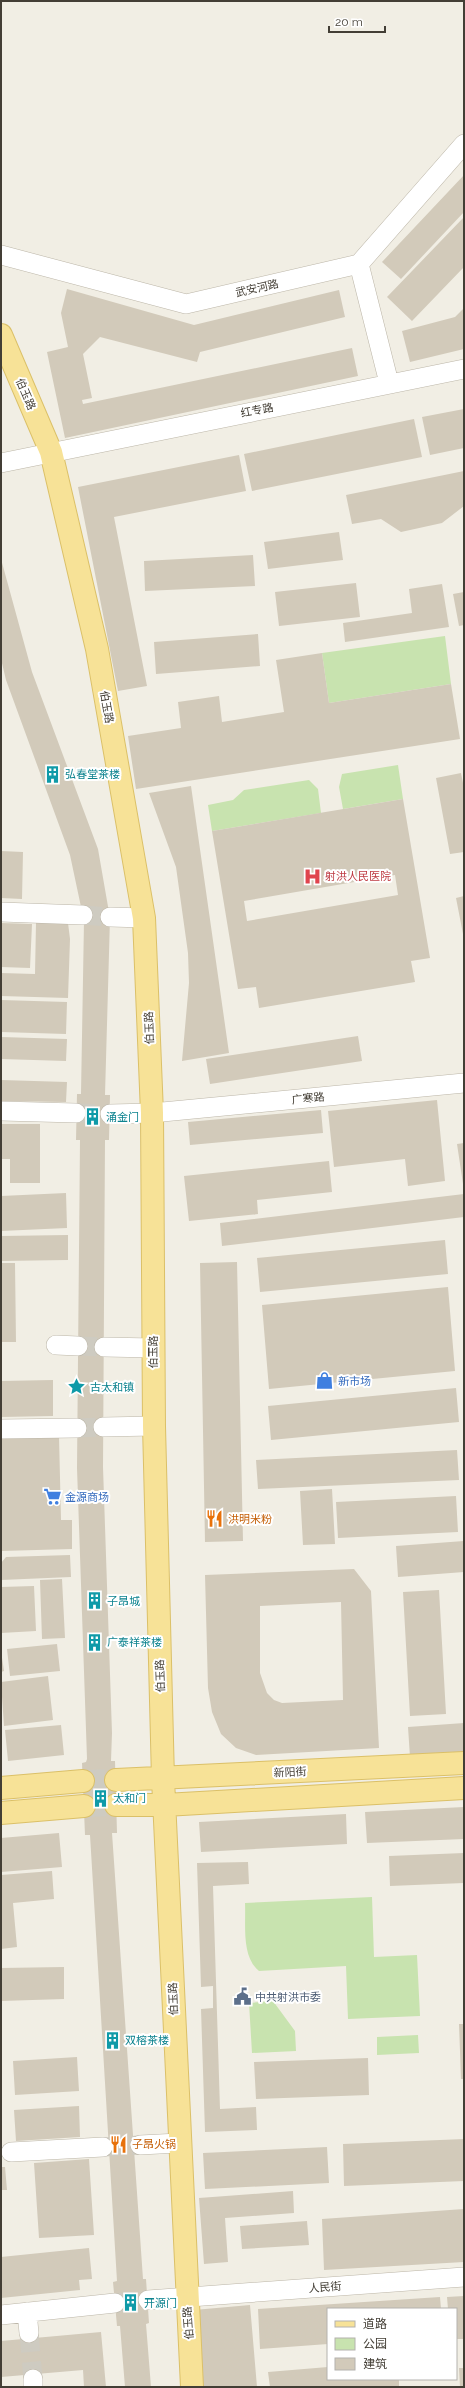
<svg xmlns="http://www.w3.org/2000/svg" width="465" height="2388" font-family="Raleway,'Noto Sans SC',sans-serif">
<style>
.green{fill:#c8e3af}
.building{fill:#d2caba;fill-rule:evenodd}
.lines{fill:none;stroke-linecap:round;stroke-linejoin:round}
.minor-tunnel{stroke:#cecbc1;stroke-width:19;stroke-dasharray:19 10;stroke-linecap:butt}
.major-tunnel{stroke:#cecbc1;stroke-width:22;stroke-dasharray:22 11;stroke-linecap:butt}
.minor-casing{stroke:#bcb6a8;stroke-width:20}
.major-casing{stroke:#dbc068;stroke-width:24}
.minor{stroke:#fff;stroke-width:19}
.major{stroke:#f7e297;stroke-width:22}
.labels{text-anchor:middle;stroke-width:4;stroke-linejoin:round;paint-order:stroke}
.street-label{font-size:11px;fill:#433e35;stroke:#fff}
.culture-label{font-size:11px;fill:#0d838f;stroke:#fff;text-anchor:start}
.health-label{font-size:11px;fill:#be3a42;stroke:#fff;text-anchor:start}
.shop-label{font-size:11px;fill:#366cbe;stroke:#fff;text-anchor:start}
.food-label{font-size:11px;fill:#c56008;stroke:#fff;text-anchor:start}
.service-label{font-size:11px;fill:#4e5e75;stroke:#fff;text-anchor:start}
</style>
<rect width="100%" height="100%" fill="#f1eee4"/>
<!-- green -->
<path class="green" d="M445 636 451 684 329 703 322 653Z
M398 765 403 799 343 809 339 787 342 774Z
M309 780 318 789 321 813 212 831 208 805 233 800 244 790Z
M372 1897 374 1957 417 1955 420 2016 348 2019 346 1966 259 1971C241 1956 246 1925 245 1903Z
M273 2001 295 2031 296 2051 252 2053 249 2003Z
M418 2035 419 2053 377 2055V2037Z"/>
<!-- building -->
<path class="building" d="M464 175V212L401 279 382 262Z
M464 217V267L412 321 387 297Z
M67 289 194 325 339 290 345 317 200 352 197 362 100 337 83 354 92 398 82 400 83 404 352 348 358 376 65 438 47 352 68 347 61 313Z
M464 308V349L410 362 402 331 455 317Z
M464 409V448L430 455 422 417Z
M414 419 422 457 252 491 244 454Z
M239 455 246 491 114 517 147 686 118 691 78 487Z
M464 471V506L442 523 401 532 381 519 352 524 346 495Z
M339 532 343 560 268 569 264 542Z
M253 555 255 586 145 591 144 561Z
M1 559 32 672 98 849 110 918 105 1095H110L109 1140H105L103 1467 112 1733 111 1761H115L117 1833H112L143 2279H146L149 2323 146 2324 151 2387H125L120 2326H117L113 2282 117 2281 90 1835H85L82 1763 86 1762 87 1759 77 1468 80 1140H76L77 1094H81L84 921 70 855 6 680 1 659Z
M356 583 360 617 279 626 275 592Z
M442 584 449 627 345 642 343 623 412 613 409 589Z
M464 592V625L459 626 453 594Z
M258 634 260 666 156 674 154 642Z
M322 653 329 703 451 684 460 739 136 789 128 736 181 728 178 702 219 696 222 722 284 712 276 660Z
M461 773 464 788V852L450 854 436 778Z
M191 786 229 1053 182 1061 189 983 188 953 176 867 149 793Z
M403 799 430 958 411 961 415 982 259 1008 256 987 238 989 212 831ZM395 875 398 895 247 921 244 901Z
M1 851 23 852 22 899 1 898Z
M464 896V934H463L456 898Z
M1 923 32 924 30 968 1 967Z
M36 923H68L70 939 68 998 1 996V973L35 974Z
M1 1000 67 1002 66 1034 1 1032Z
M358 1036 362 1061 210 1084 206 1059Z
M1 1037 67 1039 66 1061 1 1059Z
M1 1080 67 1082 66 1102 1 1101Z
M437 1100 445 1181 408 1186 405 1159 334 1167 328 1111Z
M321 1110 323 1133 190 1145 188 1122Z
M1 1124H40V1183H10V1159H1Z
M464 1143V1184H463L457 1144Z
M329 1161 332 1192 257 1200 258 1214 189 1221 184 1176Z
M66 1193 67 1228 1 1231V1196Z
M464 1194V1217L222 1246 220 1223Z
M68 1235V1260L1 1261V1236Z
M445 1240 448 1274 260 1292 257 1258Z
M237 1262 243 1541 205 1542 200 1263Z
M1 1263H15L16 1342H1Z
M448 1287 455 1371 269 1389 262 1305Z
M53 1380V1416L1 1417V1381Z
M456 1388 459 1422 271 1440 268 1406Z
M59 1436 61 1520H72V1549L1 1551V1437Z
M457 1450 459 1480 258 1489 256 1460Z
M332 1489 335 1544 303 1545 300 1491Z
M456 1496 458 1532 338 1538 336 1502Z
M464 1541V1572L398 1577 396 1546Z
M70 1555 71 1577 1 1580V1563L6 1557Z
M354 1569 371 1591 379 1748 256 1755 236 1748 221 1734 212 1712 208 1688 205 1575ZM341 1602 343 1700 282 1703 274 1700 267 1693 260 1673V1606Z
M62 1579 65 1638 42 1639 40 1580Z
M34 1586 36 1631 1 1633V1587Z
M439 1590 446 1714 410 1716 403 1592Z
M57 1644 60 1671 10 1676 7 1649Z
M1 1651 4 1671 1 1672Z
M48 1676 53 1720 4 1726 1 1682Z
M464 1723V1753L410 1757 408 1727Z
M61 1725 64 1755 8 1761 5 1730Z
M464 1807V1839L367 1843 365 1812Z
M346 1814 347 1844 201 1852 199 1822Z
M59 1833 62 1867 1 1872V1838Z
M464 1853V1883L390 1886 389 1856Z
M248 1862 249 1884 213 1886 220 2109 256 2107 257 2130 205 2132 201 2009 213 2008V1986L201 1987 197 1863Z
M52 1871 54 1899 13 1903 17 1947 1 1949V1875Z
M64 1967V1999L1 2001V1968Z
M459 2024H464V2079H461Z
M77 2057 79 2091 15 2095 13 2061Z
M368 2058 369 2095 256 2099 254 2062Z
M79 2106 80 2137 16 2141 14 2110Z
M464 2139V2181L344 2186 343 2144Z
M327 2147 329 2183 205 2189 203 2153Z
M89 2159 94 2235 39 2238 34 2163Z
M1 2167H5L7 2190H1Z
M293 2191 294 2213 225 2218 228 2262 204 2264 199 2198Z
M464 2209V2262L324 2270 322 2219Z
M307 2221 309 2245 242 2249 240 2226Z
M89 2248 92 2279 79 2280 80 2290 1 2298V2257Z
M464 2296V2339H456V2309H448L447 2297Z
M440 2297 441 2309H328V2344L260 2349 258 2309Z
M250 2305 257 2387H201L194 2310Z
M101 2332 106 2387H84L83 2370 1 2377V2341Z
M328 2367V2379H399V2387H270L268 2372Z
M459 2368H464V2387H460Z"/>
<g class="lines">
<!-- minor-tunnel -->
<path class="minor-tunnel" d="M83 915 110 917
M76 1113 110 1114
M78 1346 104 1347
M77 1428 103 1427
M103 2147 140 2145
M115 2303 148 2300
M29 2333 33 2379"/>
<!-- major-tunnel -->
<path class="major-tunnel" d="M83 1781 116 1780
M84 1806 116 1805"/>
<defs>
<path id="minor" d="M1 255 186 304 359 264 464 144
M359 264 389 383
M1 463 464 369
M1 912 83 915
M110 917 144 918
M1 1111 76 1113
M110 1114 152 1113 464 1083
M56 1345 78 1346
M104 1347 153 1348
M103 1427 154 1426
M1 1429 77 1428
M140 2145 179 2143
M11 2152 103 2147
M148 2300 464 2277
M27 2312 29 2333
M1 2315 115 2303
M33 2379V2387"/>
<path id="major" d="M1 335 51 452 97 649 144 918 152 1113 154 1426 163 1779 192 2387
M116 1780 464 1763
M1 1788 83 1781
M116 1805H165L464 1788
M1 1813 84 1806"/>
</defs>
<!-- minor casing -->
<use href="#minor" class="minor-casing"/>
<!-- major casing -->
<use href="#major" class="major-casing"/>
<!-- minor -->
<use href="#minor" class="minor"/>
<!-- major -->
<use href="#major" class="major"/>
</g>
<!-- icons -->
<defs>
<symbol id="building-bare" viewBox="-9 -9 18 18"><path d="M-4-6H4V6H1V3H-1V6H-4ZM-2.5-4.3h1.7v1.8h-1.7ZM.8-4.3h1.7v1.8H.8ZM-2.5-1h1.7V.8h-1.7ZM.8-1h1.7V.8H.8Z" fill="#0f9aa8" stroke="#fff" stroke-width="2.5" paint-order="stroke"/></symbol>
<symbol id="hospital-bare" viewBox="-9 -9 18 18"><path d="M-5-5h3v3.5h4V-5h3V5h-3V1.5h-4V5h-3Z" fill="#e0444e" stroke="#fff" stroke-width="2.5" paint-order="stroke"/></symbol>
<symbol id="shop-bare" viewBox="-9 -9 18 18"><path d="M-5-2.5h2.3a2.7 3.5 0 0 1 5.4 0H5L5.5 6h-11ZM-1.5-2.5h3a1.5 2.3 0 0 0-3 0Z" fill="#3f7fe0" stroke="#fff" stroke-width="2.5" paint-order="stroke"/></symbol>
<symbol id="sight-bare" viewBox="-9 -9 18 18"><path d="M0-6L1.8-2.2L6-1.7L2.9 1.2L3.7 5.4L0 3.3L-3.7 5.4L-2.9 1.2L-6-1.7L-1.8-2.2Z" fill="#0f9aa8" stroke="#fff" stroke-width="2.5" paint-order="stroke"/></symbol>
<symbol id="supermarket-bare" viewBox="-9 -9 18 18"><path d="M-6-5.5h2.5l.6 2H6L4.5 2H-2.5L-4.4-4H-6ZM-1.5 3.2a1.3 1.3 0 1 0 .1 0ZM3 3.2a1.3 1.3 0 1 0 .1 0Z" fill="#3f7fe0" stroke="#fff" stroke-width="2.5" paint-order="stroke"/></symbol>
<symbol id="restaurant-bare" viewBox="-9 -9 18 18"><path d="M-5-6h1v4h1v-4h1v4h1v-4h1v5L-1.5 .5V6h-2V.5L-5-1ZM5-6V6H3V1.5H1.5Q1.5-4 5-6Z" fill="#e8710a" stroke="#fff" stroke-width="2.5" paint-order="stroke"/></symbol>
<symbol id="civic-bare" viewBox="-9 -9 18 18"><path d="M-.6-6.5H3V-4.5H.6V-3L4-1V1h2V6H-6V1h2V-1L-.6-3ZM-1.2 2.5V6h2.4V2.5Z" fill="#5c6f8a" stroke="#fff" stroke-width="2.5" paint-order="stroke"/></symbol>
</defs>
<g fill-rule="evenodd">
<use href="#building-bare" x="40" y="762" width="25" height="25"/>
<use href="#hospital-bare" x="300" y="864" width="25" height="25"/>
<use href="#building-bare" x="80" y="1104" width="25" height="25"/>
<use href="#shop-bare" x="312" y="1368" width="25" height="25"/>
<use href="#sight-bare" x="64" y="1374" width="25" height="25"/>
<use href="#supermarket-bare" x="40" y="1484" width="25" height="25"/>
<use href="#restaurant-bare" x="202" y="1506" width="25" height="25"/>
<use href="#building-bare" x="82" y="1588" width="25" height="25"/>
<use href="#building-bare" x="82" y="1630" width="25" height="25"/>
<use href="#building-bare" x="88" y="1786" width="25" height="25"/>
<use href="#civic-bare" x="230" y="1984" width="25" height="25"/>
<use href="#building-bare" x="100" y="2028" width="25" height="25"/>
<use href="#restaurant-bare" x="106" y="2132" width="25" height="25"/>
<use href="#building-bare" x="118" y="2290" width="25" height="25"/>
</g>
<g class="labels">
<!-- street labels -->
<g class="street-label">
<text transform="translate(257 288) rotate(-13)" y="4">武安河路</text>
<text transform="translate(26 394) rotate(67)" y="4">伯玉路</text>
<text transform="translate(257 410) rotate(-11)" y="4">红专路</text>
<text transform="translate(107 707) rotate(80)" y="4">伯玉路</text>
<text transform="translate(149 1028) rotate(-92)" y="4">伯玉路</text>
<text transform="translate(308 1098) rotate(-6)" y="4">广寒路</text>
<text transform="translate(153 1352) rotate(-90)" y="4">伯玉路</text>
<text transform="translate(160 1676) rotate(-92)" y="4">伯玉路</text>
<text transform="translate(290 1772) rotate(-3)" y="4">新阳街</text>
<text transform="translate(173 1999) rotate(-92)" y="4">伯玉路</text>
<text transform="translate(325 2287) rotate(-4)" y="4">人民街</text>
<text transform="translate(188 2323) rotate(-94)" y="4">伯玉路</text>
</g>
<!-- culture labels -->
<g class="culture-label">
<text x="65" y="778">弘春堂茶楼</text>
<text x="106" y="1121">涌金门</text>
<text x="90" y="1391">古太和镇</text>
<text x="107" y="1605">子昂城</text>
<text x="107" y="1646">广泰祥茶楼</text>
<text x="113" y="1802">太和门</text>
<text x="125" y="2044">双榕茶楼</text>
<text x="144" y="2307">开源门</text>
</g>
<!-- health labels -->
<g class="health-label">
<text x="325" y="880">射洪人民医院</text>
</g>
<!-- shop labels -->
<g class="shop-label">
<text x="338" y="1385">新市场</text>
<text x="65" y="1501">金源商场</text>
</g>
<!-- food labels -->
<g class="food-label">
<text x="228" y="1523">洪明米粉</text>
<text x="132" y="2148">子昂火锅</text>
</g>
<!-- service labels -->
<g class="service-label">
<text x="255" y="2001">中共射洪市委</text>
</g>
</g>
<!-- border -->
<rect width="465" height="2388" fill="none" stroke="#433e35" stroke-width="4"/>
<!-- legend -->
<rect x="327" y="2308" width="130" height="72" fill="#ffffff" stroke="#b4b2ae"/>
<rect x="335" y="2321" width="20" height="6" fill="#f7e297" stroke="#b4b2ae"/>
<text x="363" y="2328" font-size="12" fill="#433e35">道路</text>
<rect x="335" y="2338" width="20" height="12" fill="#c8e3af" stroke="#b4b2ae"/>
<text x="363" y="2348" font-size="12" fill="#433e35">公园</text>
<rect x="335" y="2358" width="20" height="12" fill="#d2caba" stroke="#b4b2ae"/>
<text x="363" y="2368" font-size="12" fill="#433e35">建筑</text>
<!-- scale -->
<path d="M329 26v6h56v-6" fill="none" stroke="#433e35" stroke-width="2"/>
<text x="335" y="26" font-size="12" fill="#433e35" stroke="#ffffff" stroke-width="3" paint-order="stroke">20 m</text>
</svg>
